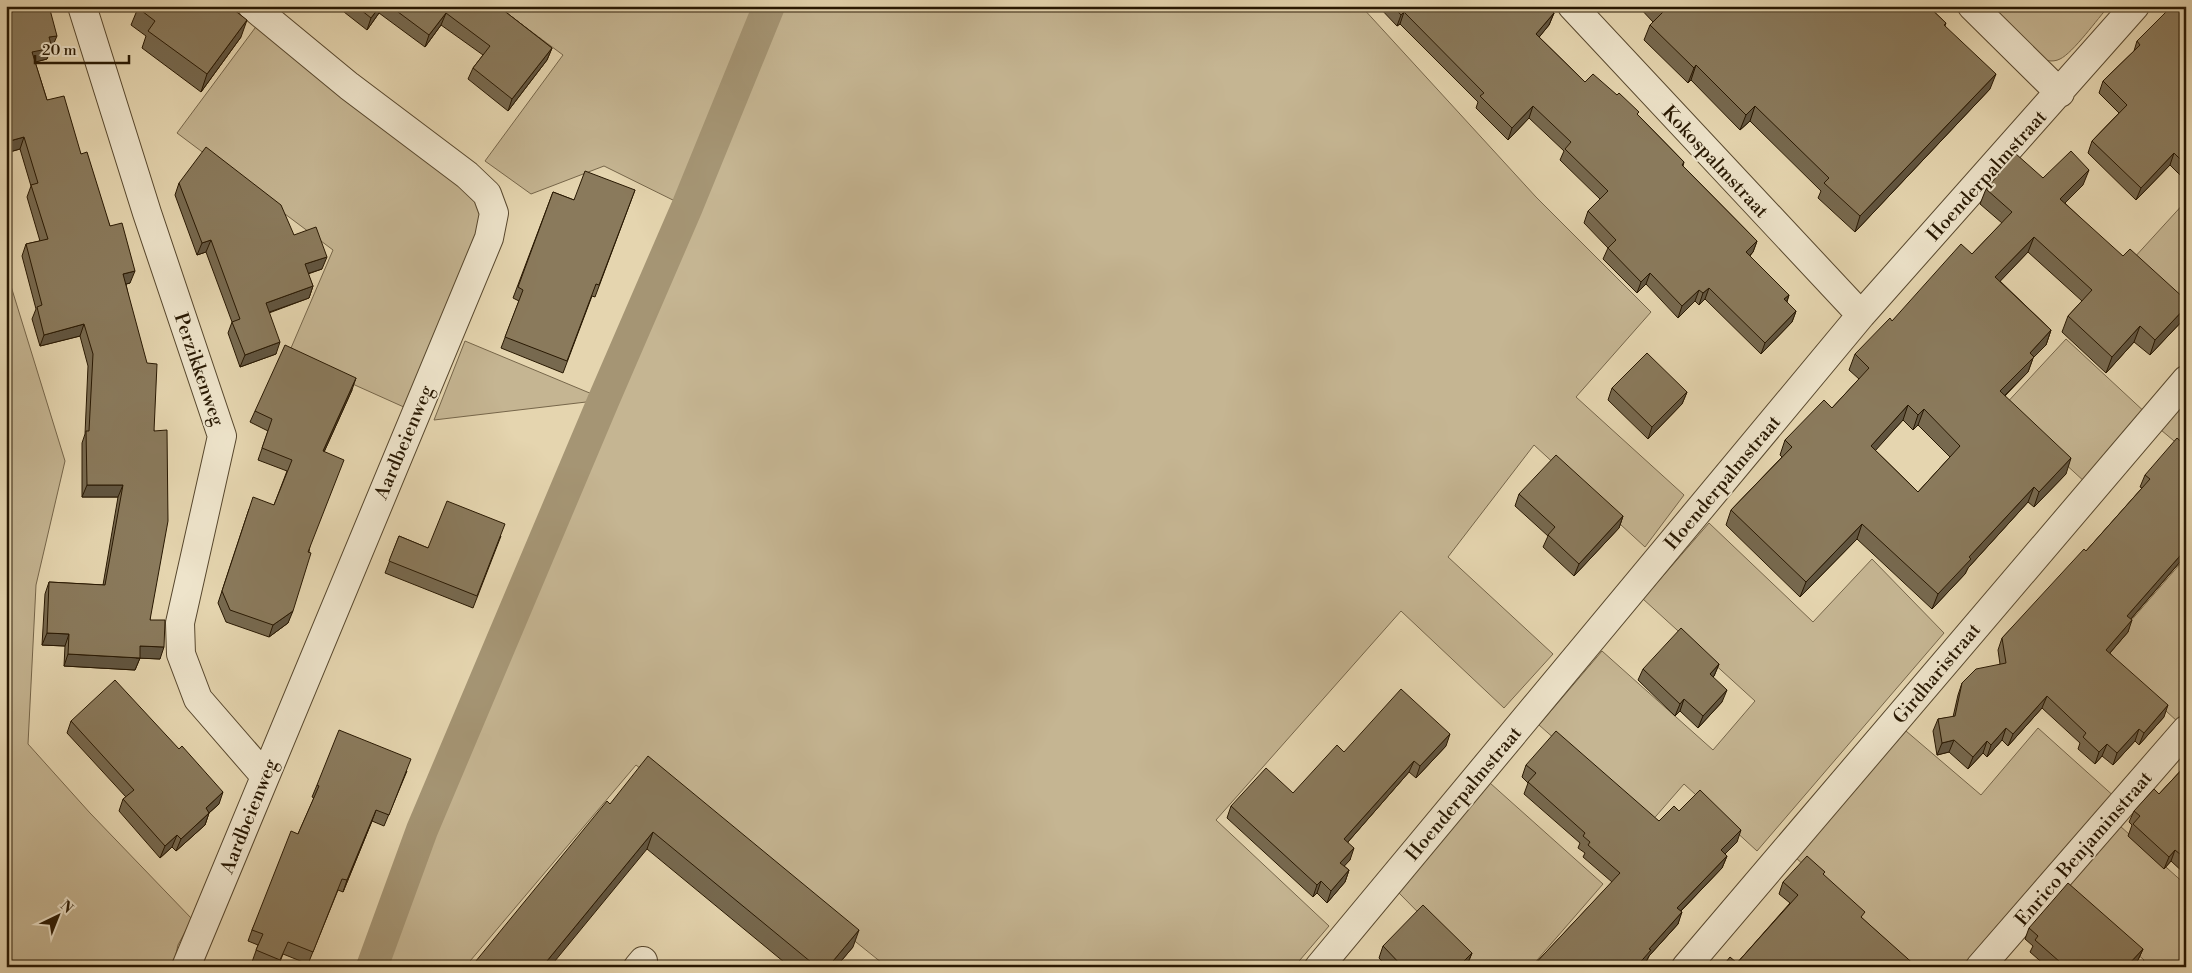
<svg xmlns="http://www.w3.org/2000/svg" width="2192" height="973" font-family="'Libre Bodoni',serif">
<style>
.green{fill:#c5b592;stroke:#76664a}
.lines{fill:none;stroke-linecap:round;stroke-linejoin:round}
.canal{stroke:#a59574;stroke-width:32}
.minor-casing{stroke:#57472d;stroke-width:30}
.minor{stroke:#eee4cb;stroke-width:28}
.wall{fill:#77694f;stroke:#281802;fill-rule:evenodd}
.shaded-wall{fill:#615540;stroke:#281802}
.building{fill:#8a7a5c;stroke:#281802;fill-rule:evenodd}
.labels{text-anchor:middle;stroke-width:4;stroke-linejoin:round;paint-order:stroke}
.street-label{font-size:19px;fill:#281802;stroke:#eee4cb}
</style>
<rect width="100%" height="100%" fill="#e5d5af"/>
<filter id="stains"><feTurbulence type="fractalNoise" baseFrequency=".004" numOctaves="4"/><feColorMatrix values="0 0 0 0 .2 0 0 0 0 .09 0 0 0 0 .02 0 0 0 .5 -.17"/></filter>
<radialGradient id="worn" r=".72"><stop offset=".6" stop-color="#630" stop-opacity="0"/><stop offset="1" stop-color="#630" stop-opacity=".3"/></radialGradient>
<!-- green -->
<path class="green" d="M497 6H1361L1536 197 1651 312 1576 397 1684 495 1645 547 1534 445 1448 557 1553 654 1504 708 1401 611 1216 820 1329 926 1294 967H887L636 765 465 967H372L422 830 498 660 603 400 434 420 465 341 604 399 687 207 604 166 531 194 485 161 563 55Z
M1983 6H2109C2098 18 2073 53 2060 59 2052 63 2044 60 2036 58Z
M258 24 477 197 483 219 406 408 288 355 333 250 177 133Z
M2186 201V308L2133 259Z
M6 270 65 461 36 585 28 744 90 813 192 919 178 945 173 967H13L6 964Z
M2066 339 2148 415 2086 483 2003 407Z
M2186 401V451L2161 430Z
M1709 523 1813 622 1872 559 1944 633 1757 851 1684 784 1650 823 1539 725 1602 651 1713 750 1755 701 1643 599Z
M2186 557V714L2178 722 2103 653Z
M2038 728 2117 799 1966 967H1916L1795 857 1906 731 1981 795Z
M1490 783 1603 884 1531 967H1472L1399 893Z
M2120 826 2186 885V967H2139L2144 960 2064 888Z"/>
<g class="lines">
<!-- canal -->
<path class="canal" d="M372 967 422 830 604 399 687 207 769 6"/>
<defs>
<path id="minor" d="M82 6 147 213 222 436 180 623 181 654 198 699 264 775
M1572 6 1861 315
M1972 6 2060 93
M186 967 489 238 494 213 487 194 467 175 349 86 252 6
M638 967 643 961
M1319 967 1861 315 2135 6
M1686 967 2186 380
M1980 967 2186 730"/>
</defs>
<!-- minor casing -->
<use href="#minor" class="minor-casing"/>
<!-- minor -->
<use href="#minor" class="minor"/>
</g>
<!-- wall -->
<path class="wall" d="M6 6 53 47 51 48 47 59 35 62 47 100 81 154 110 226 130 283 126 284 154 431 150 620 160 659 140 658 135 670 64 666 65 646 42 645 45 594 49 582 103 585 118 497H82V443L85 434 88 366 80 336 40 346 32 319 36 309 22 256 26 244 40 241 27 197 31 186 20 149 6 153Z
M346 6H498L552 48 547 60 508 111 468 79 473 68 483 55 441 25 425 47 379 13 367 30 344 12Z
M1378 6H1546L1554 13 1549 25 1539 37 1585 82 1638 115 1684 162 1683 166 1757 241 1753 252 1750 256 1789 295 1787 302 1796 311 1792 322 1761 354 1705 299 1699 305 1695 301 1678 318 1646 284 1637 293 1603 259 1608 248 1584 223 1588 211 1600 199 1560 160 1564 151 1529 118 1508 140 1476 108 1478 102 1400 24 1397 26Z
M1638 6H1928L1946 23 1945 26 1990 89 1855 232 1818 198 1821 191 1750 121 1740 130 1691 80 1688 83 1644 40 1650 25 1653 22Z
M2186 6V181L2170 165 2136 200 2088 153 2092 141 2119 113 2099 93 2103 81 2134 51 2137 41Z
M138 8 241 37 201 92 142 48 146 36 131 25Z
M2043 178 2083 185 2065 203 2184 319 2150 355 2134 342 2106 373 2062 332 2068 316 2082 301 2028 252 2000 281 2051 330 2046 345 2033 358 2028 372 2005 396 2066 474 2034 507 2028 502 1968 568 1965 574 1932 609 1857 539 1800 597 1726 525 1731 510 1782 457 1780 455 1785 440 1832 408 1859 379 1849 370 1855 354 1892 321 1972 254 2002 223 1980 204 1986 189ZM1903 420 1913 430 1918 425 1950 457 1918 492 1875 450Z
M179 183 294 235 322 269 308 274 313 286 309 298 269 313 276 354 240 367 228 333 232 322 206 252 197 255 175 195Z
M635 190 595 297 592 296 563 373 501 348 519 301 513 298 553 192 574 200Z
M1612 388 1687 392 1682 404 1648 439 1608 400Z
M352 390 324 452 309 552 288 623 269 637 226 622 218 603 249 509 274 505 287 471 258 460 268 431 250 422 255 411Z
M2186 446V555L2131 619 2128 632 2110 653 2164 717 2139 745 2135 741 2113 765 2102 756 2095 764 2078 749 2080 743 2042 708 2008 746 2002 740 1987 757 1983 753 1968 769 1949 752 1937 755 1933 731 1938 719 1953 717 1958 695 1962 683 2000 664 1998 650 2002 638 2086 551 2142 488 2140 487 2145 475Z
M1519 494 1623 516 1619 528 1574 576 1543 547 1548 536 1515 506Z
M399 536 428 548 501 536 473 608 385 573Z
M1719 664 1714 676 1713 677 1722 702 1698 728 1680 711 1675 716 1638 680 1643 669Z
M71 721 219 804 209 813 205 825 176 851 172 847 160 858 119 811 123 799 126 797 67 733Z
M1446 746 1416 778 1409 772 1348 842 1350 860 1344 866 1349 870 1345 882 1327 903 1317 893 1313 897 1227 818 1231 806 1293 793 1344 752Z
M1526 765 1659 821 1679 811 1737 842 1725 854 1727 856 1722 868 1681 911 1678 924 1649 956 1646 962 1642 967H1532L1612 882 1583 857 1585 853 1578 848 1580 843 1524 794 1528 783 1522 777Z
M2186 765V875L2171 861 2164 869 2128 836 2132 825 2129 822 2134 811 2159 794Z
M407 771 384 826 372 821 343 892 338 890 308 964 283 954 278 967H264L252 962 258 945 248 941 252 930 298 834 314 798 312 797 317 785Z
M610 804 853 947 836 967H790L647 849Z
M1825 872 1737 963 1790 903 1779 894 1783 882Z
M2029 928 2143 949 2138 960 2133 967H2047L2030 952 2033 946 2025 939Z
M1383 946 1472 953 1467 965 1466 967H1387L1379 958Z"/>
<!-- shaded-wall -->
<path class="shaded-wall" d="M380 6H382L379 13 367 30 371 18Z
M1404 12 1400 24 1397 26 1401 15Z
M446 13 441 25 425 47 429 35Z
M1554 13 1549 25 1532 46 1536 34Z
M247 20 241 37 201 92 207 74Z
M57 36 47 59 28 64 32 52 49 37Z
M552 48 547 60 508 111 512 99Z
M1696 65 1691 80 1688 83 1694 68Z
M1996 74 1990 89 1855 232 1860 216Z
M1533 106 1529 118 1508 140 1512 128Z
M1755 106 1750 121 1740 130 1746 115Z
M24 137 20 149 6 153V142Z
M2174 153 2170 165 2136 200 2141 188Z
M2089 170 2083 185 2054 214 2060 199Z
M2034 237 2028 252 1990 292 1995 277Z
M211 240 206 252 197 255 202 243Z
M1757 241 1753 252 1741 264 1746 252Z
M327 257 322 269 300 276 305 264Z
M135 271 130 283 119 286 123 274Z
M1650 273 1646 284 1637 293 1641 282Z
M313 286 309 298 261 315 266 303Z
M1709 288 1705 299 1699 305 1703 293Z
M1699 290 1695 301 1678 318 1682 306Z
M1789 295 1785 306 1784 299Z
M2186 307V312L2184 319 2150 355 2155 340Z
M1796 311 1792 322 1761 354 1765 343Z
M84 324 80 336 40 346 44 335Z
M2140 326 2134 342 2106 373 2112 357Z
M2051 330 2046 345 2033 358 2028 372 1994 406 2000 391 2030 353Z
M280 342 276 354 240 367 245 355Z
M356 378 352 390 319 463 323 451Z
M1687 392 1682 404 1648 439 1652 427Z
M1908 405 1903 420 1866 461 1871 446Z
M1924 409 1918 425 1913 430 1918 415Z
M2071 458 2066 474 2034 507 2039 492Z
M87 485H123L118 497H82Z
M2034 487 2028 502 1968 568 1965 574 1932 609 1938 594 1969 557Z
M1623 516 1619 528 1574 576 1579 564Z
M1862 524 1857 539 1800 597 1806 582Z
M2186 549V555L2123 628 2127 616Z
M293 611 288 623 269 637 273 625Z
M2132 620 2128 632 2102 662 2106 650Z
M47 633 69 634 65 646 42 645Z
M140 646 164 647 160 659 136 658Z
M68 654 140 658 135 670 64 666Z
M1719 664 1714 676 1705 686 1710 674Z
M1727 690 1722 702 1698 728 1703 716Z
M2047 696 2042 708 2008 746 2013 734Z
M1684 699 1680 711 1675 716 1680 704Z
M2168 705 2164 717 2139 745 2144 733Z
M2006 728 2002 740 1987 757 1991 745Z
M2139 729 2135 741 2113 765 2117 753Z
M1450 734 1446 746 1416 778 1420 766Z
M1954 740 1949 752 1937 755 1942 743Z
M1987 741 1983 753 1968 769 1973 757Z
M2107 744 2102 756 2095 764 2099 752Z
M1414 761 1409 772 1340 851 1344 839Z
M223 792 219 804 201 820 206 808Z
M376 810 372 821 343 892 347 880Z
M209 813 205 825 176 851 181 839Z
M1741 830 1737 842 1717 862 1721 850Z
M653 832 647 849 550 967H542Z
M177 835 172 847 160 858 165 846Z
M1354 848 1350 860 1336 875 1340 863Z
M2175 850 2171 861 2164 869 2169 857Z
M1727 856 1722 868 1673 919 1677 908Z
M1349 870 1345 882 1327 903 1331 891Z
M1321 881 1317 893 1313 897 1317 885Z
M1682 912 1678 924 1649 956 1646 962 1642 967H1636L1649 949Z
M859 930 853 947 836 967H828Z
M2143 949 2138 960 2133 967H2126Z
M1472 953 1467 965 1466 967H1458Z"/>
<!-- building -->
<path class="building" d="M6 6H49L57 36 49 37 52 48 32 52 47 100 64 96 81 154 87 152 110 226 122 223 135 271 123 274 147 363 157 364 154 431 167 430 168 521 150 620H165L164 647 140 646V658L68 654 69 634 47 633 49 582 105 585 123 485H87L86 431H89L93 354 84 324 44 335 37 307 42 305 26 244 48 239 31 185 38 183 24 137 6 142Z
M139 6H229L247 20 207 74 148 31 155 21 138 8Z
M356 6H380L371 18Z
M390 6H498L552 48 512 99 473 68 490 46 446 13 429 35Z
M1393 6H1546L1554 13 1536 34 1585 82 1593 74 1617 95 1619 93 1639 112 1637 114 1684 162 1682 165 1757 241 1746 252 1789 295 1784 299 1796 311 1765 343 1709 288 1703 293 1699 290 1682 306 1650 273 1641 282 1608 248 1616 240 1588 211 1608 191 1565 149 1571 142 1533 106 1512 128 1480 96 1484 93 1404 12 1401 15Z
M1658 6H1928L1946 23 1944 25 1996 74 1860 216 1824 183 1829 178 1755 106 1746 115 1696 65 1694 68 1650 25 1663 12Z
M2172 6H2186V125L2185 126H2186V165L2174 153 2141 188 2092 141 2127 105 2103 81 2140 45 2137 41Z
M206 147 281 205 294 235 316 227 327 257 305 264 313 286 266 303 280 342 245 355 232 322 240 319 211 240 202 243 179 183Z
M2071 151 2089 170 2060 199 2123 256 2130 249 2186 300V307L2155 340 2140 326 2112 357 2068 316 2092 290 2034 237 1995 277 2051 330 2030 353 2034 357 2000 391 2071 458 2039 492 2034 487 1969 557 1971 559 1938 594 1862 524 1806 582 1731 510 1792 447 1785 440 1824 400 1832 408 1869 368 1855 354 1890 318 1892 321 1961 244 1972 254 2012 212 1986 189 2016 154 2043 178ZM1908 405 1918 415 1924 409 1960 446 1918 492 1871 446Z
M585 171 635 190 599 285 596 284 567 361 505 337 523 290 518 287 553 192 574 200Z
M285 345 356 378 323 451 344 460 308 552 311 553 293 611 273 625 230 610 222 591 253 497 274 505 292 460 262 448 272 419 255 411Z
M1647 353 1687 392 1652 427 1612 388Z
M2177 438 2186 446V549L2127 616 2132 620 2106 650 2168 705 2144 733 2139 729 2117 753 2107 744 2099 752 2083 737 2086 733 2047 696 2013 734 2006 728 1991 745 1987 741 1973 757 1954 740 1942 743 1938 719 1955 716 1962 683 1976 669 2006 663 2002 638 2084 549 2086 551 2150 479 2145 475Z
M1556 455 1623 516 1579 564 1548 535 1555 527 1519 494Z
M447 501 505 524 477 596 389 561 399 536 428 548Z
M1681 628 1719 664 1710 674 1727 690 1703 716 1684 699 1680 704 1643 669Z
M115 680 179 749 182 746 223 792 206 808 209 813 181 839 177 835 165 846 123 799 134 790 71 721Z
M1401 689 1450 734 1420 766 1414 761 1344 839 1354 848 1340 863 1349 870 1331 891 1321 881 1317 885 1231 806 1266 768 1293 793 1337 745 1344 752Z
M339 730 411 759 389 815 376 810 347 880 342 879 313 952 288 942 280 960 256 950 263 934 252 930 291 831 298 834 319 786 317 785Z
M1556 731 1659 821 1674 806 1679 811 1700 790 1741 830 1721 850 1727 856 1677 908 1682 912 1649 949 1651 950 1636 967H1532L1620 873 1588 845 1590 842 1583 836 1585 833 1528 782 1536 773 1526 765Z
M648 756 859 930 828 967H817L653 832 542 967H471L607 801 610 804Z
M2186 765V859L2175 850 2169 857 2133 824 2140 816 2134 811 2154 789 2159 794Z
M1807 856 1825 872 1823 874 1865 912 1861 917 1917 967H1722L1730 957 1737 963 1798 895 1783 882Z
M2068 883 2143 949 2126 967H2056L2060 962 2035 940 2038 936 2029 928Z
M1423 905 1472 953 1458 967H1403L1383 946Z"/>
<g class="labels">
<!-- street labels -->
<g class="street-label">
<text transform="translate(1716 161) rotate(47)" y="7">Kokospalmstraat</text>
<text transform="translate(1986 175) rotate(-48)" y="7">Hoenderpalmstraat</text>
<text transform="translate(200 369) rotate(71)" y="7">Perzikkenweg</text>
<text transform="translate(403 442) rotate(-67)" y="7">Aardbeienweg</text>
<text transform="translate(1722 482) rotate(-50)" y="7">Hoenderpalmstraat</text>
<text transform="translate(1936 673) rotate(-50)" y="7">Girdharistraat</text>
<text transform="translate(1463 793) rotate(-50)" y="7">Hoenderpalmstraat</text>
<text transform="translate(248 816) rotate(-68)" y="7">Aardbeienweg</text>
<text transform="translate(2083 848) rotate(-49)" y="7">Enrico Benjaminstraat</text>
</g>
</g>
<!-- margin -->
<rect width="2192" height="973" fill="none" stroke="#e5d5af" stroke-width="25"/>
<rect x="8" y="8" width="2177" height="958" fill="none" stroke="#281802" stroke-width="2.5"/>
<rect x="12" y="12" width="2167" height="948" fill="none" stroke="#281802"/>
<!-- north arrow -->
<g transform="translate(58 916) rotate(43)" stroke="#eee4cb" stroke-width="4" paint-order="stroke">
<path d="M0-4L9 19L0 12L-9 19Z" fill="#281802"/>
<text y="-8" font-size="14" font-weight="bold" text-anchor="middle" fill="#281802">N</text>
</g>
<!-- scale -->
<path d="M35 55v8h94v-8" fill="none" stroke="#281802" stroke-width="2.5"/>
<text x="42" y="55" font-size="15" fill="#281802" stroke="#eee4cb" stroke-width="4" paint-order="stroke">20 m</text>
<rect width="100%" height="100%" filter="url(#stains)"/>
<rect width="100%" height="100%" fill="url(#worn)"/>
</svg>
